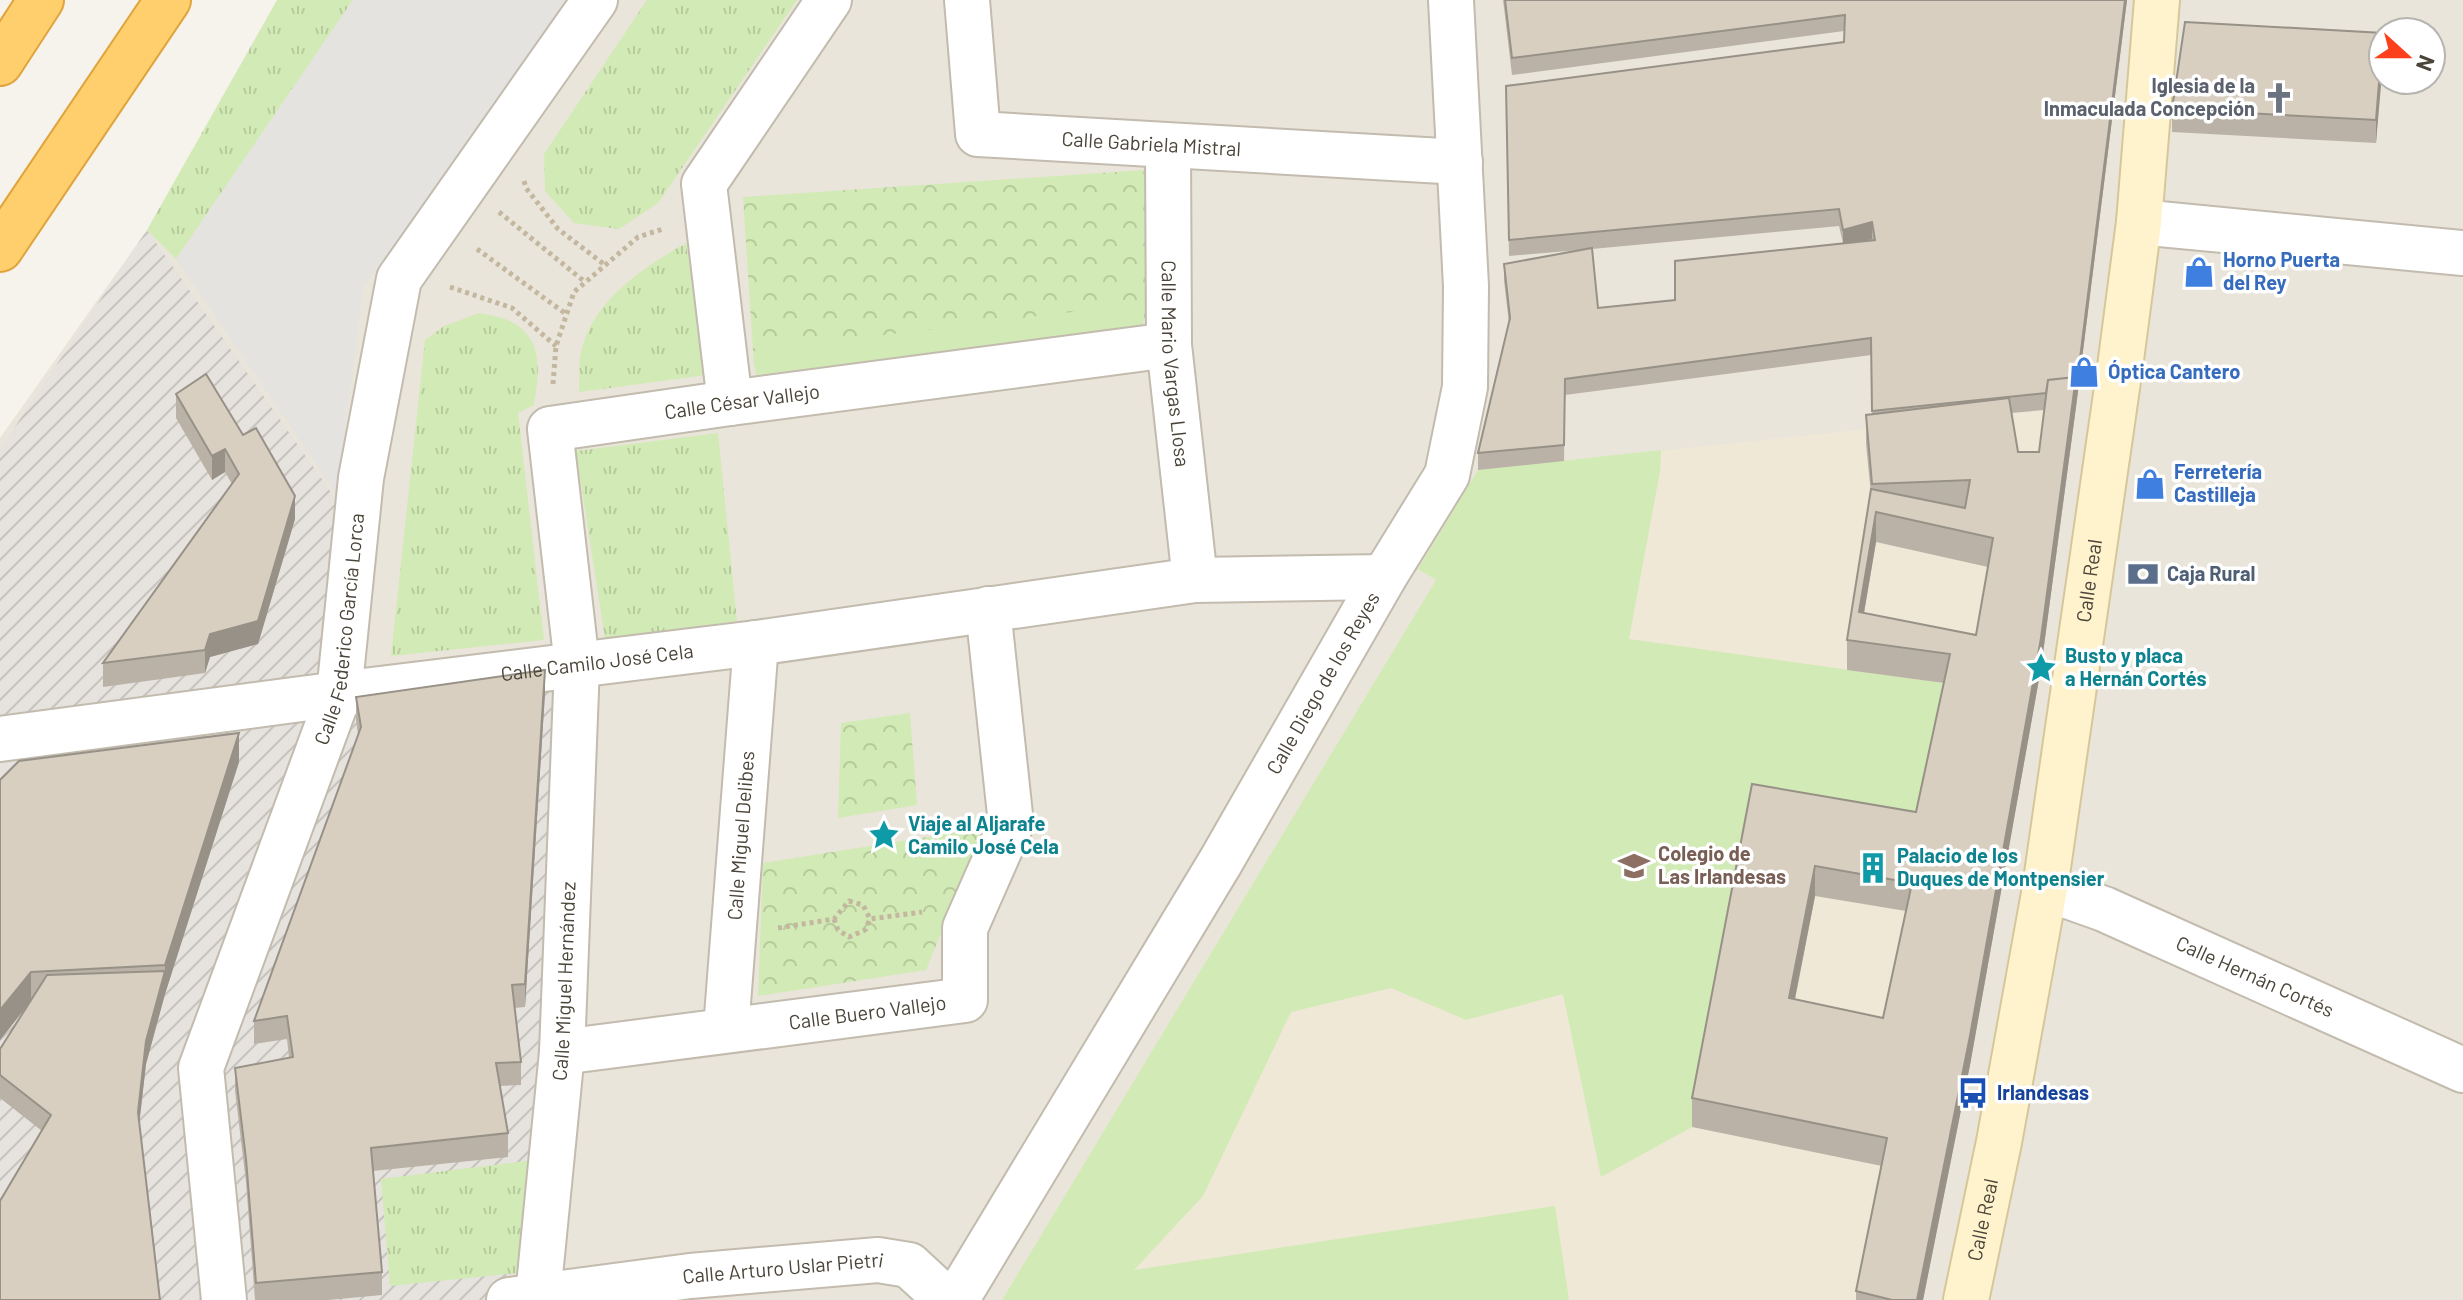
<svg xmlns="http://www.w3.org/2000/svg" width="2463" height="1300" font-family="Barlow,sans-serif">
<style>
.residential{fill:#eae5da;fill-rule:evenodd}
.industrial{fill:url(#industrial-furrows)}
.education{fill:#efe8d6}
.grass{fill:url(#grass-tufts)}
.park{fill:url(#park-crowns)}
.garden{fill:#d2eab5}
.parking{fill:#e5e3e0}
.lines{fill:none;stroke-linecap:round;stroke-linejoin:round}
.street-casing{stroke:#c2bbae;stroke-width:48}
.secondary-casing{stroke:#d6c79b;stroke-width:48}
.highway-casing{stroke:#e0a43c;stroke-width:48}
.path{stroke:#c4b79f;stroke-width:5;stroke-dasharray:4 4;stroke-linecap:butt}
.street{stroke:#fff;stroke-width:44}
.secondary{stroke:#fff3cd;stroke-width:44}
.highway{stroke:#ffcf6e;stroke-width:44}
.wall{fill:#bab2a6;fill-rule:evenodd}
.shaded-wall{fill:#979187}
.building{fill:#d8cfc1;stroke:#979187;stroke-width:2;fill-rule:evenodd}
.labels{text-anchor:middle;stroke-width:7;stroke-linejoin:round;paint-order:stroke}
.worship-label{font-size:20px;font-weight:bold;fill:#5b616d;stroke:#fff;text-anchor:end}
.street-label{font-size:20px;fill:#4b4439;stroke:#fff}
.shop-label{font-size:20px;font-weight:bold;fill:#366cbe;stroke:#fff;text-anchor:start}
.service-label{font-size:20px;font-weight:bold;fill:#4e5e75;stroke:#fff;text-anchor:start}
.culture-label{font-size:20px;font-weight:bold;fill:#0d838f;stroke:#fff;text-anchor:start}
.education-label{font-size:20px;font-weight:bold;fill:#785e54;stroke:#fff;text-anchor:start}
.transit-label{font-size:20px;font-weight:bold;fill:#164399;stroke:#fff;text-anchor:start}
</style>
<defs>
<pattern id="industrial-furrows" width="10" height="10" patternUnits="userSpaceOnUse" patternTransform="scale(2)"><rect width="10" height="10" fill="#e6e2dd"/><path d="M-1 1l2-2M0 10L10 0M9 11l2-2" fill="none" stroke="#c7c3be"/></pattern>
<pattern id="grass-tufts" width="24" height="20" patternUnits="userSpaceOnUse" patternTransform="scale(2)"><rect width="24" height="20" fill="#d2eab5"/><path d="M3 7l-1-3M5 7V3M7 7l1-3M15 17l-1-3M17 17v-4M19 17l1-3" fill="none" stroke="#b6ca9c"/></pattern>
<pattern id="park-crowns" width="20" height="18" patternUnits="userSpaceOnUse" patternTransform="scale(2)"><rect width="20" height="18" fill="#d2eab5"/><path d="M2 6a3 3 0 1 1 6 0M12 15a3 3 0 1 1 6 0" fill="none" stroke="#b6ca9c"/></pattern>
</defs>
<rect width="100%" height="100%" fill="#f6f3ec"/>
<!-- residential -->
<path class="residential" d="M279 0H2463V1300H0V438L147 230ZM2383 32H2431V80H2383Z"/>
<!-- industrial -->
<path class="industrial" d="M147 230 349 518 334 701 577 665 517 1300H0V449Z"/>
<!-- education -->
<path class="education" d="M2076 407 2041 668 1970 1065 1923 1300H1002L1436 580 1418 569 1478 470Z"/>
<!-- grass -->
<path class="grass" d="M277 0H353L176 259 147 230Z
M647 0H797L658 203 619 229 574 223 545 191 544 154Z
M686 243 707 375 579 392C580 378 578 361 582 348 596 298 643 268 686 243Z
M479 313C489 315 501 317 510 321 545 339 539 373 534 405L518 413 544 640 391 656 425 340 444 326Z
M718 433 737 621 605 639 576 451Z
M534 1160 527 1272 390 1286 381 1179Z"/>
<!-- park -->
<path class="park" d="M1145 170V318L754 367 743 197Z
M910 713 917 805 838 818 841 723Z
M984 828 926 970 758 996 763 863Z"/>
<!-- garden -->
<path class="garden" d="M1145 303 1143 327 756 375 753 351Z
M1661 450 1660 471 1629 639 1950 684 1916 841 1752 813 1692 1127 1601 1177 1563 994 1466 1020 1391 988 1291 1012 1203 1196 1134 1270 1555 1206 1569 1300H1002L1436 580 1418 569 1478 470Z"/>
<!-- parking -->
<path class="parking" d="M353 0H567L363 288 337 495 176 259Z"/>
<g class="lines">
<defs>
<g id="street">
<path id="s1" d="M967 0 978 134 1460 162"/>
<path id="s2" d="M1168 146 1169 345 1195 580"/>
<path d="M2139 222 2463 253"/>
<path d="M730 403 704 184 829 0"/>
<path id="s3" d="M0 739 339 694 756 643 1195 580 1384 577"/>
<path id="s4" d="M2045 888 2104 909 2463 1070"/>
<path id="s5" d="M726 1029 756 643"/>
<path id="s6" d="M562 1052 965 1000V928L1011 824 988 609"/>
<path id="s7" d="M538 1296 562 1052 577 665 550 429 730 403 1169 345"/>
<path id="s8" d="M224 1300 201 1068 339 694 361 478 399 279 595 0"/>
<path id="s9" d="M509 1300 690 1276 878 1260 909 1265 947 1300"/>
<path id="s10" d="M956 1300 1221 861 1384 577 1447 475 1465 387 1466 286 1451 0"/>
</g>
<g id="secondary">
<path id="s11" d="M1966 1300 1999 1142 2045 888 2120 367 2139 222 2157 0"/>
</g>
<path id="highway" d="M0 63 41 0
M0 249 168 0"/>
</defs>
<!-- street casing -->
<use href="#street" class="street-casing"/>
<!-- secondary casing -->
<use href="#secondary" class="secondary-casing"/>
<!-- highway casing -->
<use href="#highway" class="highway-casing"/>
<!-- path -->
<path class="path" d="M524 181 526 188 558 229 605 265
M499 212 585 282
M477 249 566 314
M450 287 512 308 556 346
M553 384 556 346 574 292 638 237 663 229
M834 919 838 930 849 937 865 930 870 919
M778 928 834 919 849 901 863 905 870 919 922 912"/>
<!-- street -->
<use href="#street" class="street"/>
<!-- secondary -->
<use href="#secondary" class="secondary"/>
<!-- highway -->
<use href="#highway" class="highway"/>
</g>
<!-- wall -->
<path class="wall" d="M1503 0H2127L2076 407 2041 668 1970 1065 1923 1300H1856V1291L1882 1166 1692 1127V1098L1752 784 1916 812 1944 683 1847 670V640L1871 494 1866 444V415L1872 414 1871 355 1565 395 1564 461 1478 470V453L1509 323 1504 281V264L1580 250 1509 256 1506 86 1844 42V31L1512 75ZM1839 226 1843 243 1675 300 1598 308 1592 249ZM2044 410 2039 452H2018L2011 413ZM1876 542 1988 567 1976 635 1864 613ZM1815 896 1906 911 1883 1018 1795 1000Z
M2383 33 2376 143 2172 132V109Z
M176 394 295 519 258 644 210 657 205 673 103 687V663L232 484 225 472 212 480 176 418Z
M545 693 525 1007 514 1008 521 1062V1085L500 1086 508 1133V1157L373 1171 382 1272V1295L328 1300H255L246 1182 235 1091V1068L289 1058 287 1039 254 1044V1021L358 735 356 720V697Z
M239 762 165 994 146 1064 139 1123 42 1131 0 1098V1049L28 1005 0 1040V780Z"/>
<!-- shaded-wall -->
<path class="shaded-wall" d="M2125 0H2127L2076 407 2041 668 1970 1065 1923 1300H1917L2076 377Z
M2383 40V63L2376 143V120Z
M1872 222V239L1843 246V230Z
M225 449V472L212 480V456Z
M295 496V519L258 644 210 657 205 673V650L210 634Z
M1876 512V542L1859 642V612Z
M545 670V693L525 1007V984Z
M239 733V762L165 994 146 1064 138 1135V1112L146 1041 165 971V965Z
M1815 866V896L1789 1028V998Z
M31 972V1001L0 1040V1010Z"/>
<!-- building -->
<path class="building" d="M1505 0H2125L2076 390V377L2048 380 2046 393 1872 411 1871 338 1565 379 1564 445 1478 453 1510 318 1504 264 1592 248 1598 308 1675 300V261L1875 240 1872 222 1843 230 1839 209 1509 240 1506 86 1844 42 1845 15 1512 58Z
M2185 22 2383 33 2376 120 2172 109Z
M206 374 243 435 256 428 295 496 258 621 210 634 205 650 103 663 239 474 225 449 212 456 176 394Z
M2076 377 2041 638 1970 1036 1917 1300H1892L1856 1291 1887 1138 1692 1098 1752 784 1916 812 1950 654 1847 640 1871 489 1965 508 1970 480 1872 484 1866 415 2009 398 2018 452H2039L2048 380ZM1876 512 1993 538 1976 635 1859 612ZM1815 866 1912 883 1883 1018 1789 998Z
M545 670 525 984 512 985 521 1062 496 1063 508 1133 371 1148 382 1272 256 1283 246 1159 235 1068 293 1057 287 1016 254 1021 361 727 356 697Z
M239 733 165 965 31 972 0 1010V780L19 761Z
M165 971 146 1041 138 1112 160 1300H0V1201L51 1115 0 1075V1049L47 975Z"/>
<!-- icons -->
<defs>
<symbol id="church-bare" viewBox="-9 -9 18 18"><path d="M-1.2-6h2.4v3.5h3.3v2.4h-3.3V6h-2.4V-.1h-3.3v-2.4h3.3Z" fill="#6b7280" stroke="#fff" stroke-width="2.5" paint-order="stroke"/></symbol>
<symbol id="shop-bare" viewBox="-9 -9 18 18"><path d="M-5-2.5h2.3a2.7 3.5 0 0 1 5.4 0H5L5.5 6h-11ZM-1.5-2.5h3a1.5 2.3 0 0 0-3 0Z" fill="#3f7fe0" stroke="#fff" stroke-width="2.5" paint-order="stroke"/></symbol>
<symbol id="bank-bare" viewBox="-9 -9 18 18"><path d="M-6-4H6V4H-6ZM0-2.3a2.3 2.3 0 1 0 0 4.6a2.3 2.3 0 1 0 0-4.6Z" fill="#5c6f8a" stroke="#fff" stroke-width="2.5" paint-order="stroke"/></symbol>
<symbol id="sight-bare" viewBox="-9 -9 18 18"><path d="M0-6L1.8-2.2L6-1.7L2.9 1.2L3.7 5.4L0 3.3L-3.7 5.4L-2.9 1.2L-6-1.7L-1.8-2.2Z" fill="#0f9aa8" stroke="#fff" stroke-width="2.5" paint-order="stroke"/></symbol>
<symbol id="school-bare" viewBox="-9 -9 18 18"><path d="M0-5L7-2L0 1L-7-2ZM-4 1L0 2.5L4 1V4Q0 6-4 4Z" fill="#8d6e63" stroke="#fff" stroke-width="2.5" paint-order="stroke"/></symbol>
<symbol id="building-bare" viewBox="-9 -9 18 18"><path d="M-4-6H4V6H1V3H-1V6H-4ZM-2.5-4.3h1.7v1.8h-1.7ZM.8-4.3h1.7v1.8H.8ZM-2.5-1h1.7V.8h-1.7ZM.8-1h1.7V.8H.8Z" fill="#0f9aa8" stroke="#fff" stroke-width="2.5" paint-order="stroke"/></symbol>
<symbol id="bus-bare" viewBox="-9 -9 18 18"><path d="M-5-6H5V4H4V6H2V4H-2V6H-4V4H-5ZM-3.5-4V0h7V-4ZM-3.5 1.2v1.5H-2V1.2ZM2 1.2v1.5H3.5V1.2Z" fill="#1a4fb4" stroke="#fff" stroke-width="2.5" paint-order="stroke"/></symbol>
</defs>
<g fill-rule="evenodd">
<use href="#church-bare" x="2257" y="76" width="44" height="44"/>
<use href="#shop-bare" x="2177" y="250" width="44" height="44"/>
<use href="#shop-bare" x="2062" y="350" width="44" height="44"/>
<use href="#shop-bare" x="2128" y="462" width="44" height="44"/>
<use href="#bank-bare" x="2121" y="552" width="44" height="44"/>
<use href="#sight-bare" x="2019" y="646" width="44" height="44"/>
<use href="#sight-bare" x="862" y="813" width="44" height="44"/>
<use href="#school-bare" x="1612" y="844" width="44" height="44"/>
<use href="#building-bare" x="1851" y="846" width="44" height="44"/>
<use href="#bus-bare" x="1951" y="1071" width="44" height="44"/>
</g>
<g class="labels">
<!-- worship labels -->
<g class="worship-label">
<text x="2255" y="93">Iglesia de la<tspan x="2255" dy="23">Inmaculada Concepción</tspan></text>
</g>
<!-- street labels -->
<g class="street-label">
<text dy="7" stroke="none"><textPath href="#s1" startOffset="308">Calle Gabriela Mistral</textPath></text>
<text dy="7" stroke="none"><textPath href="#s2" startOffset="218">Calle Mario Vargas Llosa</textPath></text>
<text dy="7" stroke="none"><textPath href="#s7" startOffset="1064">Calle César Vallejo</textPath></text>
<text dy="7" stroke="none"><textPath href="#s11" startOffset="730">Calle Real</textPath></text>
<text dy="7" stroke="none"><textPath href="#s8" startOffset="696">Calle Federico García Lorca</textPath></text>
<text dy="7" stroke="none"><textPath href="#s3" startOffset="602">Calle Camilo José Cela</textPath></text>
<text dy="7" stroke="none"><textPath href="#s10" startOffset="718">Calle Diego de los Reyes</textPath></text>
<text dy="7" stroke="none"><textPath href="#s5" startOffset="194">Calle Miguel Delibes</textPath></text>
<text dy="7" stroke="none"><textPath href="#s4" startOffset="228">Calle Hernán Cortés</textPath></text>
<text dy="7" stroke="none"><textPath href="#s7" startOffset="316">Calle Miguel Hernández</textPath></text>
<text dy="7" stroke="none"><textPath href="#s6" startOffset="308">Calle Buero Vallejo</textPath></text>
<text dy="7" stroke="none"><textPath href="#s11" startOffset="82">Calle Real</textPath></text>
<text dy="7" stroke="none"><textPath href="#s9" startOffset="276">Calle Arturo Uslar Pietri</textPath></text>
</g>
<!-- shop labels -->
<g class="shop-label">
<text x="2223" y="267">Horno Puerta<tspan x="2223" dy="23">del Rey</tspan></text>
<text x="2108" y="379">Óptica Cantero</text>
<text x="2174" y="479">Ferretería<tspan x="2174" dy="23">Castilleja</tspan></text>
</g>
<!-- service labels -->
<g class="service-label">
<text x="2167" y="581">Caja Rural</text>
</g>
<!-- culture labels -->
<g class="culture-label">
<text x="2065" y="663">Busto y placa<tspan x="2065" dy="23">a Hernán Cortés</tspan></text>
<text x="908" y="831">Viaje al Aljarafe<tspan x="908" dy="23">Camilo José Cela</tspan></text>
<text x="1897" y="863">Palacio de los<tspan x="1897" dy="23">Duques de Montpensier</tspan></text>
</g>
<!-- education labels -->
<g class="education-label">
<text x="1658" y="861">Colegio de<tspan x="1658" dy="23">Las Irlandesas</tspan></text>
</g>
<!-- transit labels -->
<g class="transit-label">
<text x="1997" y="1100">Irlandesas</text>
</g>
</g>
<!-- north arrow -->
<g transform="translate(2407 56) rotate(111)"><circle r="38" fill="#ffffff" stroke="#b7b4b0" stroke-width="2"/>
<path d="M0-6L14 30L0 20L-14 30Z" fill="#fc3f1d"/>
<text y="-12" font-size="22" font-weight="bold" text-anchor="middle" fill="#4b4439">N</text>
</g>
</svg>
